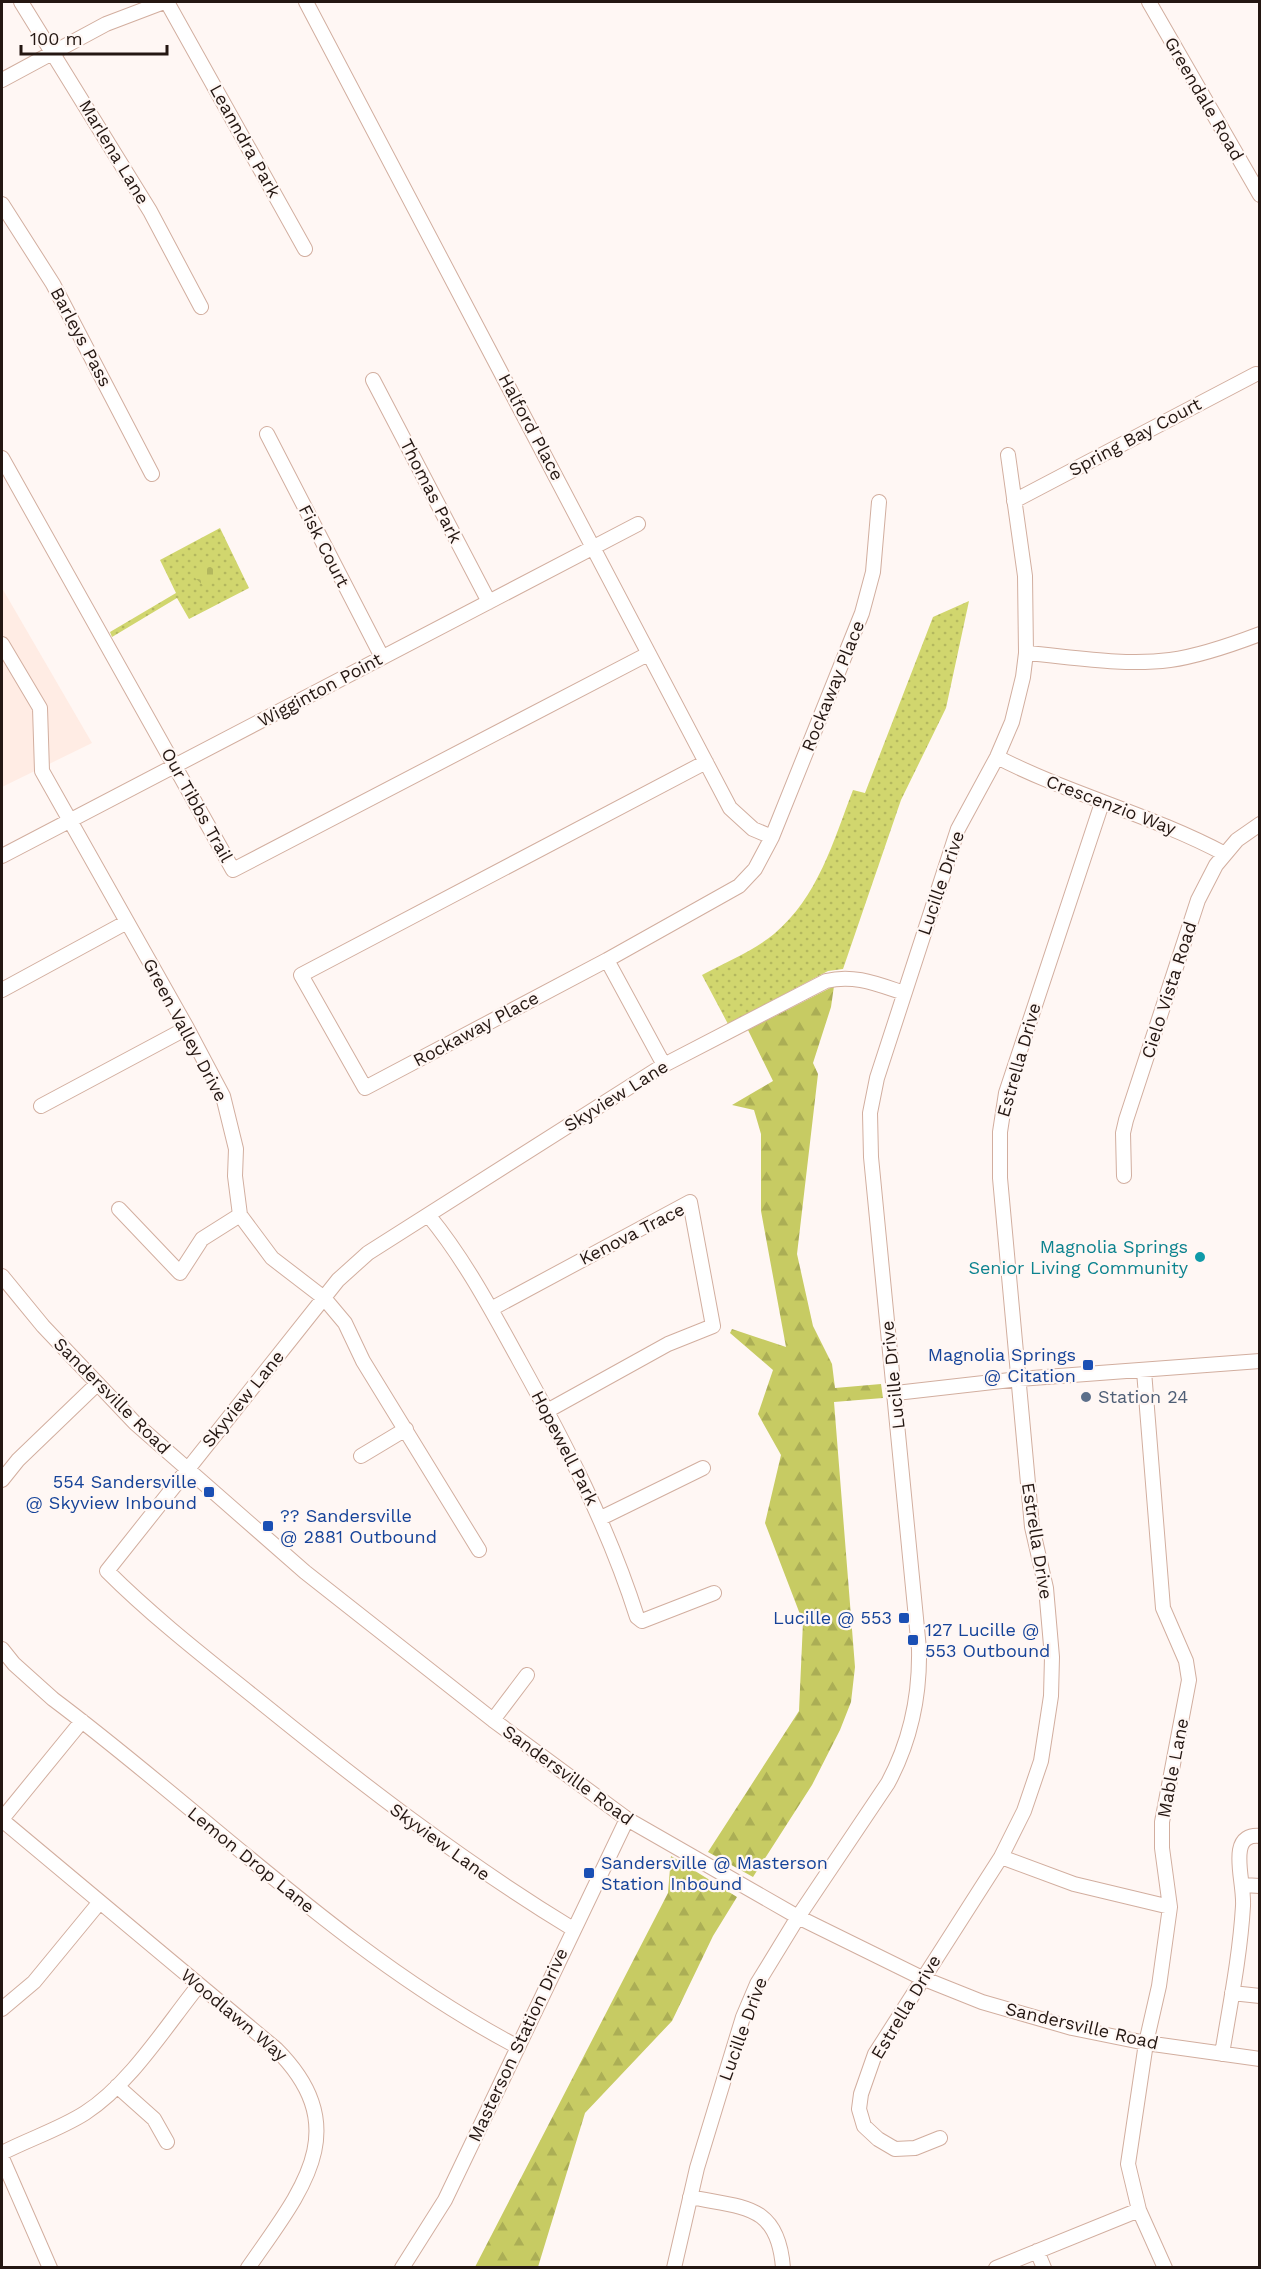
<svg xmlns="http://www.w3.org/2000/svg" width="1261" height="2269" font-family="'Work Sans',sans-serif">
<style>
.built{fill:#ffece4}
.grass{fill:url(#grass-dots)}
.forest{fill:url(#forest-firs)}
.cemetery{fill:url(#cemetery-stones)}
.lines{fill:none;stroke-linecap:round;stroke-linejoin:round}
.minor-casing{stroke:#d2ae9f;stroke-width:16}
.minor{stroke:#fff;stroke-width:14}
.culture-dot{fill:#0f9aa8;stroke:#fff7f4;stroke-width:2}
.transit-dot{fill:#1a4fb4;stroke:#fff7f4;stroke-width:2}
.service-dot{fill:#5c6f8a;stroke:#fff7f4;stroke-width:2}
.labels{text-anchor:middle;stroke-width:4.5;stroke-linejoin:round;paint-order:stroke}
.street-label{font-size:18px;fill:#241712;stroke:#fff7f4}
.culture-label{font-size:18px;fill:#0d838f;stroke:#fff7f4;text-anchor:end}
.transit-label{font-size:18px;fill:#164399;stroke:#fff7f4;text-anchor:end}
.service-label{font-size:18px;fill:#4e5e75;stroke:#fff7f4;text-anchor:start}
</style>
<defs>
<pattern id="grass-dots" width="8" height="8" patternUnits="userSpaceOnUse" patternTransform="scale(1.5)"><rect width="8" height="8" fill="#d1d66e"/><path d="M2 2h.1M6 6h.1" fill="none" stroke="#b3b75e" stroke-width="1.8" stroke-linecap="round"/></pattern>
<pattern id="forest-firs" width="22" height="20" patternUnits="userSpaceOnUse" patternTransform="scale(1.5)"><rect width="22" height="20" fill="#c7cb63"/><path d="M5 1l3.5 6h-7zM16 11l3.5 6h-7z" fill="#abae55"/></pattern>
<pattern id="cemetery-stones" width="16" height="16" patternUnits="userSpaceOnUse" patternTransform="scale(1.5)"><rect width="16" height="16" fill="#d1d66e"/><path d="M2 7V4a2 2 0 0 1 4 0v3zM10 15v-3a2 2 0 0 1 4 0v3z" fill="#b3b75e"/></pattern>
</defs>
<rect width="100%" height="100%" fill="#fff7f4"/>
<!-- built -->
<path class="built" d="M2 588 92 743 2 787Z"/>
<!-- grass -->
<path class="grass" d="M220 528 249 588 189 619 177 598 112 637 110 632 176 593 160 560Z
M969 601 946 708 901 800 843 969 828 971 728 1024 702 975C726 962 753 951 774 934 818 897 833 842 853 790L865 793 933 617Z"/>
<!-- forest -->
<path class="forest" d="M834 986 831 1007 813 1063 818 1074 797 1254 813 1326 832 1364 835 1388 881 1384 883 1398 834 1402 855 1667 851 1702 840 1730 812 1785 753 1877 708 1852 799 1711 803 1622 765 1523 781 1455 758 1414 773 1370 730 1333 732 1329 786 1347 761 1211V1134L754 1110 732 1105 773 1081 748 1030Z
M671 1856 737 1897 713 1936 672 2021 585 2113 538 2267H475L668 1893Z"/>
<!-- cemetery -->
<path class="cemetery" d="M206 563 217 572 205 587 194 577Z"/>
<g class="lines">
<defs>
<path id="minor" d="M21 2 150 211 201 307
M167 2 305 249
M306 2 730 808 753 829 772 837
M1149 2 1260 195
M2 80 106 24 164 2
M2 204 53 284 152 474
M373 380 489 602
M267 434 382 657
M2 458 233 870 648 654
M1014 501 1256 374
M2 644 40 708 42 771 187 1028 223 1096 236 1149 235 1176 240 1215 272 1258 324 1298 345 1323 363 1361 479 1550
M1026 653C1073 657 1123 666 1170 660 1200 656 1231 645 1260 634
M997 757C1071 795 1152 815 1225 854
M706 762 301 975 365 1088 607 960 739 886 755 869 772 837 862 613 873 572 879 502
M2 856 638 524
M607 960 664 1065
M2 990 127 922
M41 1106 187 1028
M1124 1176 1123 1133 1126 1120 1198 900 1216 865 1237 840 1260 824
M119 1209 180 1273 202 1239 240 1215
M429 1216C465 1260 492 1311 519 1360 565 1443 608 1526 637 1617L642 1621 714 1593
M2 1276 43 1326 135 1423 305 1572 493 1720 627 1819 798 1917 922 1978 982 2002 1072 2028 1146 2043 1260 2059
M491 1309 690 1202 713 1326 668 1344 547 1411
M1144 1371 1163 1608 1186 1661 1189 1680 1162 1822V1848L1170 1907 1159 1986 1146 2043 1128 2164 1139 2210 1165 2268
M896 1393 1019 1379 1260 1361
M361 1456 406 1429
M2 1480 18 1460 97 1384
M601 1518 703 1468
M2 1649 14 1664 53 1699C208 1815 345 1956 518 2047
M493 1720 527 1675
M2 1819 82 1721
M2 1820 276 2049C357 2130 300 2192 248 2268
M1001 1857 1074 1884 1170 1907
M1243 1885 1260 1886
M573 1929C463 1862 363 1785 263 1704 211 1662 155 1619 107 1571L338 1280 368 1253 664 1065 826 981C854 974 877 984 904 993
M1232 1993 1260 1996
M2 2009 34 1982 99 1903
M1222 2054C1230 2005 1240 1956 1243 1906 1244 1888 1237 1867 1240 1850 1242 1839 1249 1835 1260 1836
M117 2086 154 2119 167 2142
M940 2138 915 2148 895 2149 878 2139 864 2126 859 2109 861 2094 875 2054 1001 1857 1024 1811 1041 1761 1051 1696 1052 1657 1046 1588 1032 1527 1000 1178V1132L1006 1093 1102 803
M2 2153C29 2139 60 2129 85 2113 130 2084 166 2026 199 1985
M2 2158 50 2268
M690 2197C743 2208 778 2203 783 2268
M1037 2251 1044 2268
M402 2268 445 2200 627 1819
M674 2268 697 2168 743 2017 757 1984 798 1917 888 1783C911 1740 920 1697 919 1649L871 1157 870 1113 877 1078 958 829 997 757 1012 722 1023 677 1026 653 1025 576 1008 455
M996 2268 1139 2210"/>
</defs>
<!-- minor casing -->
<use href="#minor" class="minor-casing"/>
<!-- minor -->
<use href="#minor" class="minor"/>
</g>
<!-- markers -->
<circle class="culture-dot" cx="1200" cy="1257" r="6"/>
<g class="transit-dot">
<rect x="1082" y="1359" width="12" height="12" rx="3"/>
<rect x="203" y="1486" width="12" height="12" rx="3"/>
<rect x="262" y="1520" width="12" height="12" rx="3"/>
<rect x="898" y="1612" width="12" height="12" rx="3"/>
<rect x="907" y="1634" width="12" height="12" rx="3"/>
<rect x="583" y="1867" width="12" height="12" rx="3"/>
</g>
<circle class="service-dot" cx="1086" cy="1397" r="6"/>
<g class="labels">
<!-- street labels -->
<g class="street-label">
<text transform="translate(1204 99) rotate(60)" y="6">Greendale Road</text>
<text transform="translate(245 141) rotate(61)" y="6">Leanndra Park</text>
<text transform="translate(114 152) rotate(59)" y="6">Marlena Lane</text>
<text transform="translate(81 337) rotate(62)" y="6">Barleys Pass</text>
<text transform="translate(531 427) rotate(62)" y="6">Halford Place</text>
<text transform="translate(1135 437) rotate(-28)" y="6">Spring Bay Court</text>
<text transform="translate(431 491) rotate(63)" y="6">Thomas Park</text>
<text transform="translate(324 546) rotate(63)" y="6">Fisk Court</text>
<text transform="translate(833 686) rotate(-68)" y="6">Rockaway Place</text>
<text transform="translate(320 690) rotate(-28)" y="6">Wigginton Point</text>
<text transform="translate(197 805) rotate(61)" y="6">Our Tibbs Trail</text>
<text transform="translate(1111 805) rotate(21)" y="6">Crescenzio Way</text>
<text transform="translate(941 883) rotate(-71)" y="6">Lucille Drive</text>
<text transform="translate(1169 990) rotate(-72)" y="6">Cielo Vista Road</text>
<text transform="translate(476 1029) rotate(-28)" y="6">Rockaway Place</text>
<text transform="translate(185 1030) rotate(62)" y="6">Green Valley Drive</text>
<text transform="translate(1019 1060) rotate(-74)" y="6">Estrella Drive</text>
<text transform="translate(616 1096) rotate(-32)" y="6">Skyview Lane</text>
<text transform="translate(632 1234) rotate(-27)" y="6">Kenova Trace</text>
<text transform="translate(893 1375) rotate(-96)" y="6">Lucille Drive</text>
<text transform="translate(112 1396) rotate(45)" y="6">Sandersville Road</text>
<text transform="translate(243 1399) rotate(-51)" y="6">Skyview Lane</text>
<text transform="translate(565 1448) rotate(63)" y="6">Hopewell Park</text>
<text transform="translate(1037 1541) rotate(81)" y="6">Estrella Drive</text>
<text transform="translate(1173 1768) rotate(-79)" y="6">Mable Lane</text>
<text transform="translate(568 1775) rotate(36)" y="6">Sandersville Road</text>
<text transform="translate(440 1842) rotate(36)" y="6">Skyview Lane</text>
<text transform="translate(251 1860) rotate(39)" y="6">Lemon Drop Lane</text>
<text transform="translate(906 2007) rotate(-59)" y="6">Estrella Drive</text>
<text transform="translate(234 2015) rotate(40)" y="6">Woodlawn Way</text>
<text transform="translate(1082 2026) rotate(13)" y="6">Sandersville Road</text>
<text transform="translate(743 2029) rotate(-70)" y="6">Lucille Drive</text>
<text transform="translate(518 2045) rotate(-65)" y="6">Masterson Station Drive</text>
</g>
<!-- culture labels -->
<g class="culture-label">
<text x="1188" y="1253">Magnolia Springs<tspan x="1188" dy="21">Senior Living Community</tspan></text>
</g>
<!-- transit labels -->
<g class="transit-label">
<text x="1076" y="1361">Magnolia Springs<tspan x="1076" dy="21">@ Citation</tspan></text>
<text x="197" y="1488">554 Sandersville<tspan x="197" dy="21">@ Skyview Inbound</tspan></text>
<text x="280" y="1522" text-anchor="start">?? Sandersville<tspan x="280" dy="21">@ 2881 Outbound</tspan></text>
<text x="892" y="1624">Lucille @ 553</text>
<text x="925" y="1636" text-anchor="start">127 Lucille @<tspan x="925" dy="21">553 Outbound</tspan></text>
<text x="601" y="1869" text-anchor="start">Sandersville @ Masterson<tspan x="601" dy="21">Station Inbound</tspan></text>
</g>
<!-- service labels -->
<g class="service-label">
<text x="1098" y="1403">Station 24</text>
</g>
</g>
<!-- border -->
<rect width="1261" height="2269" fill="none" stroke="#241712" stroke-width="6"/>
<!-- scale -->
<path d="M21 45v9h146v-9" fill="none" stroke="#241712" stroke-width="3"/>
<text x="30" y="45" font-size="18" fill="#241712" stroke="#fff7f4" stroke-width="4.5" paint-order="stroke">100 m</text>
</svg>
